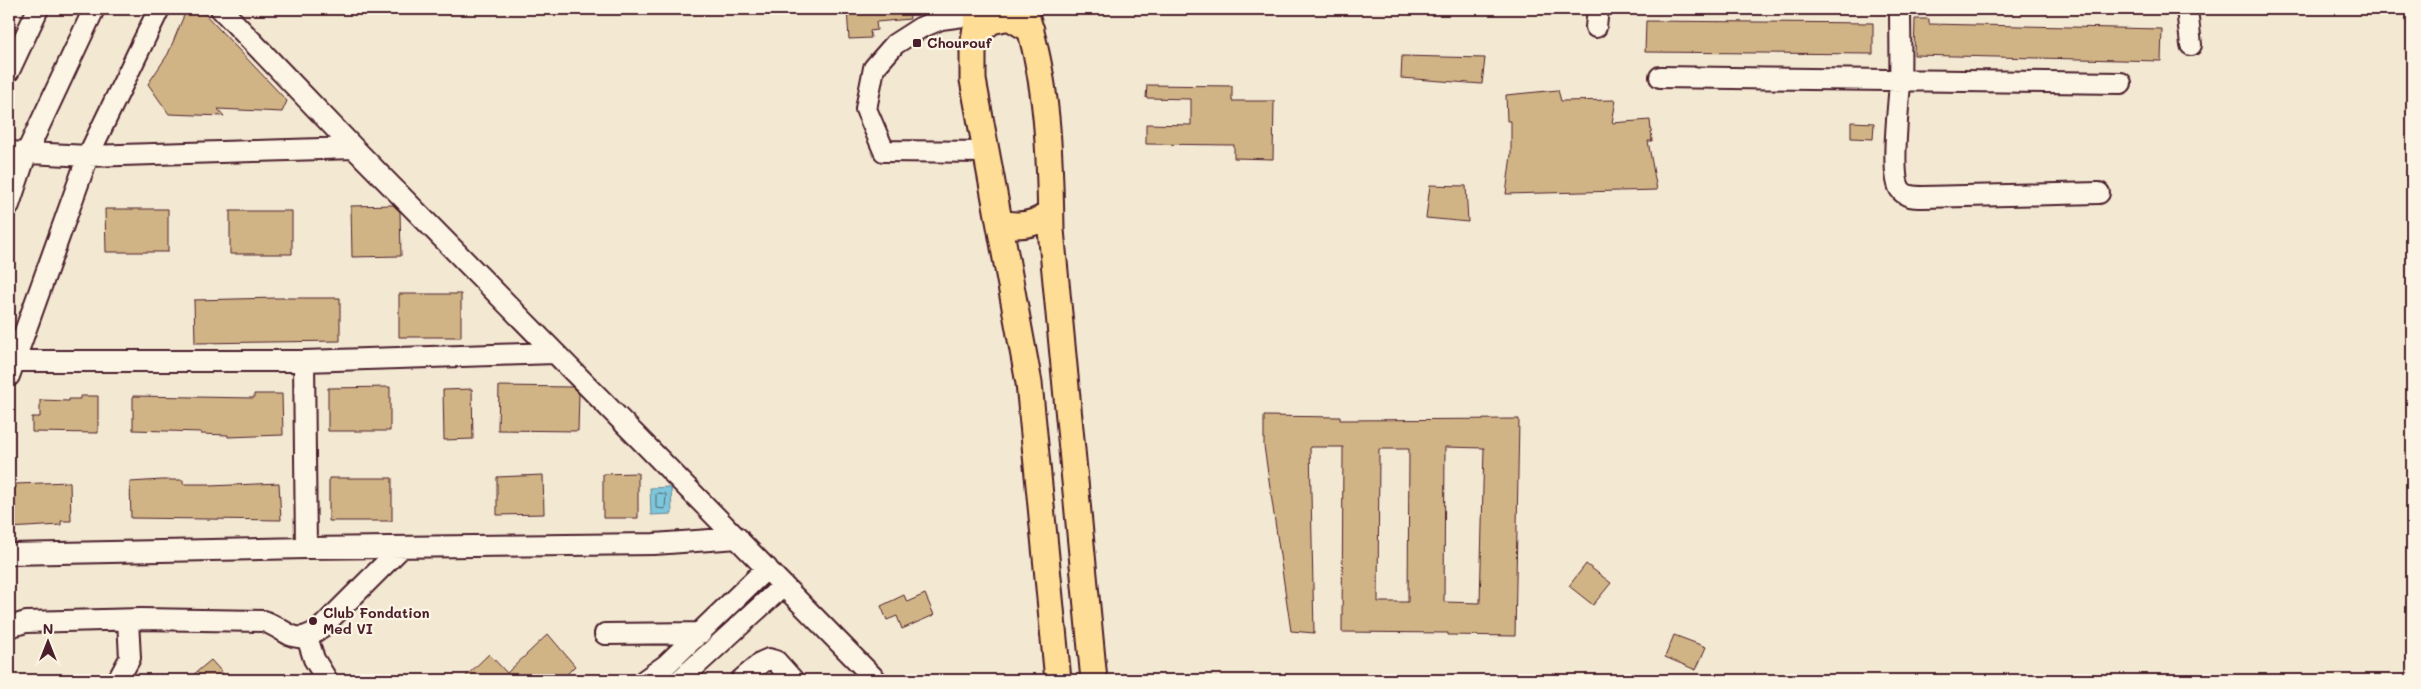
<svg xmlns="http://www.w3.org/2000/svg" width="2421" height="689" font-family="Mali,sans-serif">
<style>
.water{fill:#7bc7db;stroke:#678495}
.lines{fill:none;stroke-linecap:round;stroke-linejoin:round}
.shore{stroke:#5e6271;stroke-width:1}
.building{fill:#d1b486;stroke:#4a1f2b;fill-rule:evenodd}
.minor-casing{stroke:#4a1f2b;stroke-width:24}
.major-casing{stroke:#4a1f2b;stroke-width:29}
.minor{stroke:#fcf5e5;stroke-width:20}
.major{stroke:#fedd96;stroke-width:25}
.poi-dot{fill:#4a1f2b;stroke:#fcf5e5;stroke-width:2}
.labels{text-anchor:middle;stroke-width:4.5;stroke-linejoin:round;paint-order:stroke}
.poi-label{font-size:14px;font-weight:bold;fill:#4a1f2b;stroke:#fcf5e5;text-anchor:start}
</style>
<rect width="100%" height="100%" fill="#f3e8d2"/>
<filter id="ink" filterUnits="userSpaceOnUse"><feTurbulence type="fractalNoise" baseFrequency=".02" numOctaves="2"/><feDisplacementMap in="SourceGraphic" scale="10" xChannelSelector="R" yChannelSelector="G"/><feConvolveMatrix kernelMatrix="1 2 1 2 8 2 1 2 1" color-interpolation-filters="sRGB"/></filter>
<g filter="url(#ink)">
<!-- water -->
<path class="water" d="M671 487 672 514 651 515 650 488Z"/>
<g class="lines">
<!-- shore -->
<path class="shore" d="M658 493 666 494 665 509 656 508V495Z"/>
</g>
<!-- building -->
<path class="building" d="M847 9H909L910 19 876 22 877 30 870 31 871 38 849 39Z
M202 11 287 101 282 112 218 109 224 116 169 114 148 84 168 54 185 13Z
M1915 19H1929V24L2162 29 2161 61 1914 55Z
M1646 21 1873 23V54L1645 52Z
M1402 56 1485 58 1482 84 1401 78Z
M1147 85 1232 86V101H1274L1273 159 1234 158V145L1146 144V124L1191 125V99L1146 98Z
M1558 90 1561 101 1616 100 1612 123 1650 120 1652 141H1648L1657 190 1506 194 1511 155V121H1507L1506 95Z
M1851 122 1874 123 1873 139 1851 138Z
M1430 185 1466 186 1468 222 1426 218Z
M393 205 400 212 401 256 352 257 351 206Z
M105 209H168V252H106Z
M230 211H292V254H230Z
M399 294H461V337H399Z
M277 298H340V341L195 343 194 300Z
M499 386 572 387 579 394 578 431 498 430Z
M390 387V431H328V388Z
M472 389 473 439 444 440 443 390Z
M254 394H282L283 435 228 437V435L201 434V432L133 430V396L254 398Z
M80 396H98V433L32 432V417H40V400L69 401V399H80Z
M1264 416 1340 417V420L1519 419 1515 636 1448 635V633L1342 632 1343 447H1310L1314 633 1291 631 1264 446ZM1445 447 1484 448 1480 603 1444 602ZM1379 449H1409L1408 602H1378Z
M638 473V518H603V474Z
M543 475 544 514 497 515V477Z
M329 478H392V521H329Z
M162 480H183V484H210V486L279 483 281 520 131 518 130 482Z
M70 482 71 521H61V525L9 528V488H16V484Z
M1586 564 1611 583 1593 605 1569 586Z
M925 594 934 615 902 629 897 616 887 620 881 606 904 595 907 602Z
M548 634 575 666 561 680H462L489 654 507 673Z
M1674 635 1706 647 1696 670 1665 657Z
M211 660 229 680H187Z"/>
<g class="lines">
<defs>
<path id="minor" d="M221 9 354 148 876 680
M1900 9C1900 33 1901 58 1900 82 1899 103 1890 173 1900 189 1905 197 1914 197 1923 197L2099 193
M2187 9 2191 45
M978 14 941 19 920 28 895 44 874 68 866 109 884 151 988 152
M1596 27 1598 9
M9 71 38 9
M1660 77 2121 83
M9 152 88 156 354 148
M9 205 26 154 94 9
M14 361H304L555 353
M304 361 306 548
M9 376 88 156 159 9
M9 554 306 548 654 544 738 538
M9 627 26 622 141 619 264 621C291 632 294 648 322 627L402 547
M605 634 701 633
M307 637 314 659 327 680
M118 680 130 658 128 620
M645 680 666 665 767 568
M680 680 783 586
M741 680 762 662 769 659 776 661 793 680"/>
<path id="major" d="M979 9 973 46V80L1029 383 1058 680
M1024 9C1048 80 1050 156 1051 230L1094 680
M975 35 991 21 1009 17 1031 30
M1001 223C1019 227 1037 225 1050 212"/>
</defs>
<!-- minor casing -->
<use href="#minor" class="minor-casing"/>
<!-- major casing -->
<use href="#major" class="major-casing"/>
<!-- minor -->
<use href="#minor" class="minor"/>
<!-- major -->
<use href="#major" class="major"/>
</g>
</g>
<!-- markers -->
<g class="poi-dot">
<rect x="912" y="38" width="10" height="10" rx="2.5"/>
<circle cx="313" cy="621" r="5"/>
</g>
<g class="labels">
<!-- poi labels -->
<g class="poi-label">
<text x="927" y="48">Chourouf</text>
<text x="323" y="618">Club Fondation<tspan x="323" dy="16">Med VI</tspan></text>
</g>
</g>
<!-- margin -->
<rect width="2421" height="689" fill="none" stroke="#fcf5e5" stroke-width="30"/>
<rect x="15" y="15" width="2391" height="659" fill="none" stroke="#4a1f2b" stroke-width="2" filter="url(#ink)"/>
<!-- north arrow -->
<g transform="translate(48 642)" stroke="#fcf5e5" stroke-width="4" paint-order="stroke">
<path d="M0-4L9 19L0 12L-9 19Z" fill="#4a1f2b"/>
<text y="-8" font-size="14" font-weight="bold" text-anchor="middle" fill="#4a1f2b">N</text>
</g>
</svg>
